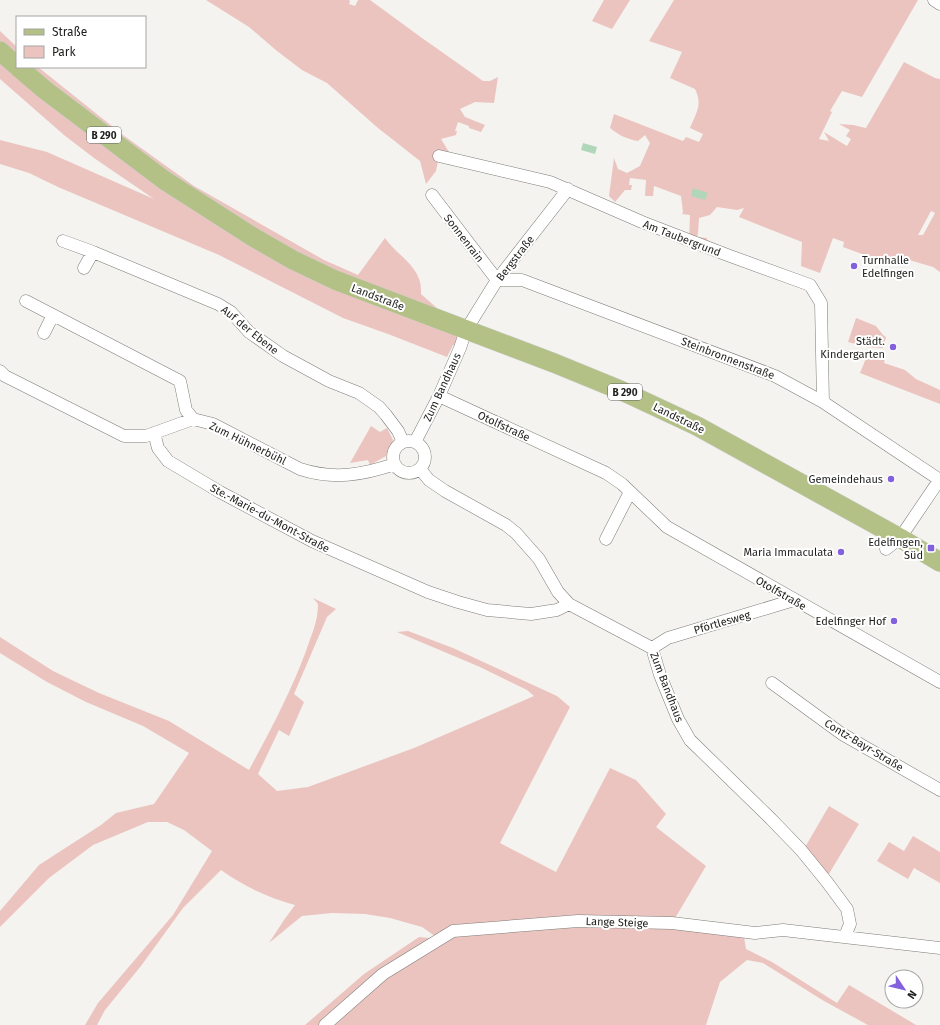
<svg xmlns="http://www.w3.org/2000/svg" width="940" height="1025" font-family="'Fira Sans',sans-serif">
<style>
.green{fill:#ecc4bf;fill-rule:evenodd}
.water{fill:#b0d7b9}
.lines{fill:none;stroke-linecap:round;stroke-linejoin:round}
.minor-casing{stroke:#7e7c79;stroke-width:13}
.primary-casing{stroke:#cececd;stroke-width:20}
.minor{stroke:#fff;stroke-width:12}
.primary{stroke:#b3c186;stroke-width:19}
.poi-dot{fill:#8461dc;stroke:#fff;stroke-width:1.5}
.labels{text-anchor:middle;stroke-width:4;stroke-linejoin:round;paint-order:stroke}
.shield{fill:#fff;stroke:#626260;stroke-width:1}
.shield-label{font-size:10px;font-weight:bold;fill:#1e1e1c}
.street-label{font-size:11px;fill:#1e1e1c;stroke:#fff}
.poi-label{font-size:11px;fill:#1e1e1c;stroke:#fff;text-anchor:end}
</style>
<rect width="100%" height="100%" fill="#f4f3ef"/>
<!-- green -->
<path class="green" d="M206 0H349L350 1 349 4 355 6 358 0H370L422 38 483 81H490L498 77 494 103 475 102 460 109 465 117 485 125 481 132 469 128V126L458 122 455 131H457L456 135 441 139 449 152 439 156 436 171 426 184 420 161 378 128 327 83 302 70 277 51 249 27Z
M604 0H630L612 29 592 21Z
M674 0H918L862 97 842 91 830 111 832 112 819 139 829 141 824 132 847 146 851 139 846 136 850 130 839 124 853 125 866 128 904 62 935 78 940 79V272L933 267 899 257 889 259 880 256 878 260 843 247 844 242 833 238 820 273 801 266 802 242 739 217 744 208 737 210 717 207 710 215 699 218 698 233 697 237 707 238V240L710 241 707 247 689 241 690 215 682 214 683 212 681 196 654 186 653 196H645L646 180 630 178 629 185H632L631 190H625L615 202 609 196 614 158 618 169 627 173 640 166 650 143 645 135 638 141C626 139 619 135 610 128L614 114 683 141 686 137 699 142 703 134 690 128C696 113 703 105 695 89L670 78 682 52 649 41ZM931 211 935 213 923 235H918Z
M0 31 17 47V67H38L123 135 194 186 324 260 358 275 385 238C395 253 415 263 420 282 421 286 421 290 421 294L438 309 466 330 460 348 453 345 447 357 388 334 343 318 219 255 58 187 29 173 0 164V140L47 152 154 199 94 158 64 135 0 79Z
M856 318 876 326 883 335 886 337 883 348 866 347 848 342Z
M867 356 881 357 885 358 884 363 905 370 916 379 940 390V404L860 373Z
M371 426 380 432 387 428 393 440 386 456 370 465 368 460 350 463Z
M313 598 336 609 327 617 294 694 304 702 289 736 279 730 258 774 277 791 308 787 414 748 534 696 527 690 480 667 397 632 408 631 453 648 557 696 570 707 500 843 556 872 610 768 636 780 666 814 656 827 706 866 671 925 744 937 746 949 772 962 837 1003 849 985 916 1025H868L824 1001 763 963 747 960 720 982 706 1025H305L364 974 419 937 439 939 422 927 390 918 365 914 332 913 302 916 269 943 284 920 295 905C269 898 243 886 221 870L183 908 141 966 105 1010 97 1025H85L98 1003 173 915 212 851 184 830 167 822H148L93 845 49 878 0 927V911L39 865 101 825 116 813 154 804 189 753 143 726 86 702 47 682 0 653V637L53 671 99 693 169 721 249 770C270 731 291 692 306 651 312 633 318 622 318 604Z
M829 806 859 824 827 877 804 849Z
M913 836 940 852V883L914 868 908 879 877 861 889 842 904 851Z"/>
<!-- water -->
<path class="water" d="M583 143 597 147 595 154 581 150Z
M693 188 708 193 705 200 691 196Z"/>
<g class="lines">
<defs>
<path id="minor" d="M934 0 940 4
M439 156 550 182 642 222 730 256 810 285 821 303 823 402
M432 195 497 280H522L775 376 823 402 940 480
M63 241 93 252
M84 268 93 252 218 304 231 312 249 332 283 356 329 381 359 393 379 407 386 415 398 431 403 442
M26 301 180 381 186 410 193 419 213 424 300 469C334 480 362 475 395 464
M44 333 53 315
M0 371 5 376 124 436H146L193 419
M439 396 606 473 622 484 667 527 940 682
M154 433 158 448 168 461 220 492 312 541 428 592 458 602 487 610 531 614 557 610 569 604
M393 457a16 16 0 1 1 32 0a16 16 0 1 1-32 0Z
M415 442 439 396 460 348 466 330 497 280 568 189
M420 469 429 480 445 491 506 525 516 533 539 559 558 592 569 604 652 648 660 675 678 719 690 740 771 819 801 850 827 882 847 909 850 924 845 936
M606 539 630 492
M886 549 900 538 940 479
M652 648 668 638 794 600
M772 683 842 734 940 790
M325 1025 383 974 453 931 578 921 672 923 755 933 783 930 940 948"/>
<path id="primary" d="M0 51 17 66
M18 67 45 90 164 180 253 237 293 260 335 280 554 363 620 390 697 426 900 538 940 562"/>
</defs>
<!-- minor casing -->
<use href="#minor" class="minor-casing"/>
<!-- primary casing -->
<use href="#primary" class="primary-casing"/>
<!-- minor -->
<use href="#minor" class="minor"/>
<!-- primary -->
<use href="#primary" class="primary"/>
</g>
<!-- markers -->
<g class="poi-dot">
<circle cx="854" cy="266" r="4"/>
<circle cx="893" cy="347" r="4"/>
<circle cx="891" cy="479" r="4"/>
<rect x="927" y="544" width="8" height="8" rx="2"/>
<circle cx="841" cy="552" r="4"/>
<circle cx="894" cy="621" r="4"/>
</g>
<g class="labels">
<!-- shield labels -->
<g class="shield">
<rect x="87" y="127" width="34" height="16" rx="3"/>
<rect x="608" y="384" width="34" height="16" rx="3"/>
</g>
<g class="shield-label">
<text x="104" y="139">B 290</text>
<text x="625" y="396">B 290</text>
</g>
<!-- street labels -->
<g class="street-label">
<text transform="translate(464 238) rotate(52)" y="4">Sonnenrain</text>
<text transform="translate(682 238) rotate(21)" y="4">Am Taubergrund</text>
<text transform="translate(515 258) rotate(-52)" y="4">Bergstraße</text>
<text transform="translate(378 297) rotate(21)" y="4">Landstraße</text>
<text transform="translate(250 330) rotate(39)" y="4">Auf der Ebene</text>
<text transform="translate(728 358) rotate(21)" y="4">Steinbronnenstraße</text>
<text transform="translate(442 387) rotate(-65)" y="4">Zum Bandhaus</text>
<text transform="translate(679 418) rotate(26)" y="4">Landstraße</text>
<text transform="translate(504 426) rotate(25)" y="4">Otolfstraße</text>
<text transform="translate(248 443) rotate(26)" y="4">Zum Hühnerbühl</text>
<text transform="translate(270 518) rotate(28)" y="4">Ste.-Marie-du-Mont-Straße</text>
<text transform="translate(781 593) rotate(30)" y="4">Otolfstraße</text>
<text transform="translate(722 622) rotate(-16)" y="4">Pförtlesweg</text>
<text transform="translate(667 687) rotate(69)" y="4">Zum Bandhaus</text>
<text transform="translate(864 745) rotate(31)" y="4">Contz-Bayr-Straße</text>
<text transform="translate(617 922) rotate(2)" y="4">Lange Steige</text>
</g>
<!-- poi labels -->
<g class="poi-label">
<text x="862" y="264" text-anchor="start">Turnhalle<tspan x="862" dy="13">Edelfingen</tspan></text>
<text x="885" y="345">Städt.<tspan x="885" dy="13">Kindergarten</tspan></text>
<text x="883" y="483">Gemeindehaus</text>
<text x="923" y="546">Edelfingen,<tspan x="923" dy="13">Süd</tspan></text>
<text x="833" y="556">Maria Immaculata</text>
<text x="886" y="625">Edelfinger Hof</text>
</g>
</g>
<!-- legend -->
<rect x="16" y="16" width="130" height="52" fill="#ffffff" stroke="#a5a5a4"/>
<rect x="24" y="29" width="20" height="6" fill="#b3c186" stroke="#a5a5a4"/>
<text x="52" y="36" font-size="12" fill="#1e1e1c">Straße</text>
<rect x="24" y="46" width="20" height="12" fill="#ecc4bf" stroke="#a5a5a4"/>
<text x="52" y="56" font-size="12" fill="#1e1e1c">Park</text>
<!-- north arrow -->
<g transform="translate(904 989) rotate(125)"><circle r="19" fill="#ffffff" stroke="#a5a5a4"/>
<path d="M0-3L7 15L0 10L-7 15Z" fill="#8461dc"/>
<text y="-6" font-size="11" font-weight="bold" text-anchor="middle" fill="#1e1e1c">N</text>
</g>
</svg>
